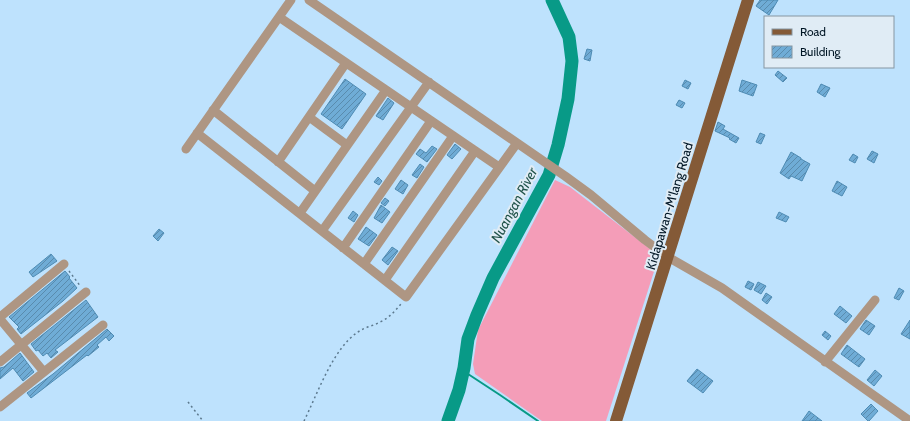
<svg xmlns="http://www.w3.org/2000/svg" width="910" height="421" font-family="Cabin,sans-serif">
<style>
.pitch{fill:#f49db8}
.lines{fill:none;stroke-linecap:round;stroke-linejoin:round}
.stream{stroke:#089a87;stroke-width:2}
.river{stroke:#089a87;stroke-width:13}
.building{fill:url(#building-hatch);stroke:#4e8bb3}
.path{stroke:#5c798e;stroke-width:1.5;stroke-dasharray:2 3;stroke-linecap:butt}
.minor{stroke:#ae9683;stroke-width:9}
.primary{stroke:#845a37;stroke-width:12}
.labels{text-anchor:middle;stroke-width:4;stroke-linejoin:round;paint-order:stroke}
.street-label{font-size:13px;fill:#001625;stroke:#e0ecf5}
.water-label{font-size:14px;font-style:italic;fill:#22544b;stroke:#e0ecf5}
</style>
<defs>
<pattern id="building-hatch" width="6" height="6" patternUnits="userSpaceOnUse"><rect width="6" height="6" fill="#6facd6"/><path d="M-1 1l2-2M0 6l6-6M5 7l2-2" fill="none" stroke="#598bad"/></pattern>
</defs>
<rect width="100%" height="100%" fill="#bee2fd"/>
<!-- pitch -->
<path class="pitch" d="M555 180 570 187 659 256 606 421H542L475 374 473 364 478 330Z"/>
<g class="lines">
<!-- stream -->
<path class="stream" d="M464 368 468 374 500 395 538 421"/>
<!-- river -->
<path class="river" d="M448 421 459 390 464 368 468 339 477 315 493 278 549 175 558 145 568 99 572 61 569 37 552 0"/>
</g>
<!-- building -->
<path class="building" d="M760 0H778L769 15 756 6Z
M587 49 592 50 590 61 584 59Z
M778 71 787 78 783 82 775 75Z
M345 79 366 94 342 129 321 114Z
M685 80 691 83 688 89 682 86Z
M742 80 757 85 753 96 739 91Z
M821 84 830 88 825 97 817 92Z
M388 98 394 103 383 120 376 116Z
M679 100 685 103 682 108 676 105Z
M718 122 725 126 723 129 739 138 736 143 729 139 730 138 715 131Z
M760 133 765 135 761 144 756 142Z
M455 144 461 149 452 159 447 155Z
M432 146 437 149 427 162 416 154 420 149 426 153Z
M872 151 878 154 874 163 867 159Z
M791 152 801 158V159L810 164 802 181 791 176 789 179 780 173Z
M853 154 858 157 855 163 849 160Z
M420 164 424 167 417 178 412 175Z
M378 177 382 181 379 185 374 182Z
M401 180 408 185 403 194 395 189Z
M837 181 847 187 842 196 832 191Z
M385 198 389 201 385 206 381 203Z
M381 205 390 212 382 223 374 218Z
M353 211 358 215 354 222 348 218Z
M779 212 789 217 786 222 776 218Z
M366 227 377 235 369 246 358 239Z
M159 229 164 233 158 241 153 236Z
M392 247 398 251 388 265 382 260Z
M51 254 57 261 33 277 29 272Z
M65 271 70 277 69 278 77 288 63 301 21 334 17 329 19 327 9 317Z
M748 281 754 284 751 290 745 287Z
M758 282 766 286 761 294 754 290Z
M899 288 904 291 899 300 894 298Z
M766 293 772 297 767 304 762 300Z
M86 300 98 317 55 350 58 352 51 358 47 353 43 356 38 350 36 351 31 344Z
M840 306 852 316 846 323 834 314Z
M866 320 875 326 869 335 860 329Z
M910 320V339L901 334Z
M107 329 114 336 109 341 106 337 97 345 99 347 88 356 87 355 31 398 27 393 53 374Z
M825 331 831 336 828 340 822 335Z
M847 345 865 359 859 367 841 354Z
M20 353 34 372 23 381 13 368 0 379V368L4 367Z
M697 369 713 381 703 393 687 381Z
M875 370 882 376 874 386 867 380Z
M871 404 878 411 869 421H868L861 414Z
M809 411 822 421H802Z"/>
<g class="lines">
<!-- path -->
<path class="path" d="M69 271 81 287
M188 402 203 421
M304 421C317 395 333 348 358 332 365 327 373 326 380 322 389 318 395 311 401 304"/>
<!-- minor -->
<path class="minor" d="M309 0 565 176 591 195 645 240 668 257 722 288 910 421
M279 17 499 167
M213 110 315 191
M309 117 347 145
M197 133 406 297 517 143
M186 149 291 0
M278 162 346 63
M300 213 386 90
M322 231 429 82
M343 248 431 121
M364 264 453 136
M385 280 475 151
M0 317 64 264
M0 319 44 372
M0 362 86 292
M825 362 875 300
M0 407 103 325"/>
<!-- primary -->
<path class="primary" d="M616 421 748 0"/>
</g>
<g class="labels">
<!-- street labels -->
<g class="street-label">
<text transform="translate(669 206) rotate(-73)" y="5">Kidapawan-M'lang Road</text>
</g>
<!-- water labels -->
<g class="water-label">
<text transform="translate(514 205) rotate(-62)" y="5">Nuangan River</text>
</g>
</g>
<!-- legend -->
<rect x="764" y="16" width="130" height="52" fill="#e0ecf5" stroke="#8696a2"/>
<rect x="772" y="29" width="20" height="6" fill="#845a37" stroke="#8696a2"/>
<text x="800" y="36" font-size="12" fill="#001625">Road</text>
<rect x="772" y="46" width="20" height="12" fill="url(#building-hatch)" stroke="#8696a2"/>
<text x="800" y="56" font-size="12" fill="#001625">Building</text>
</svg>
